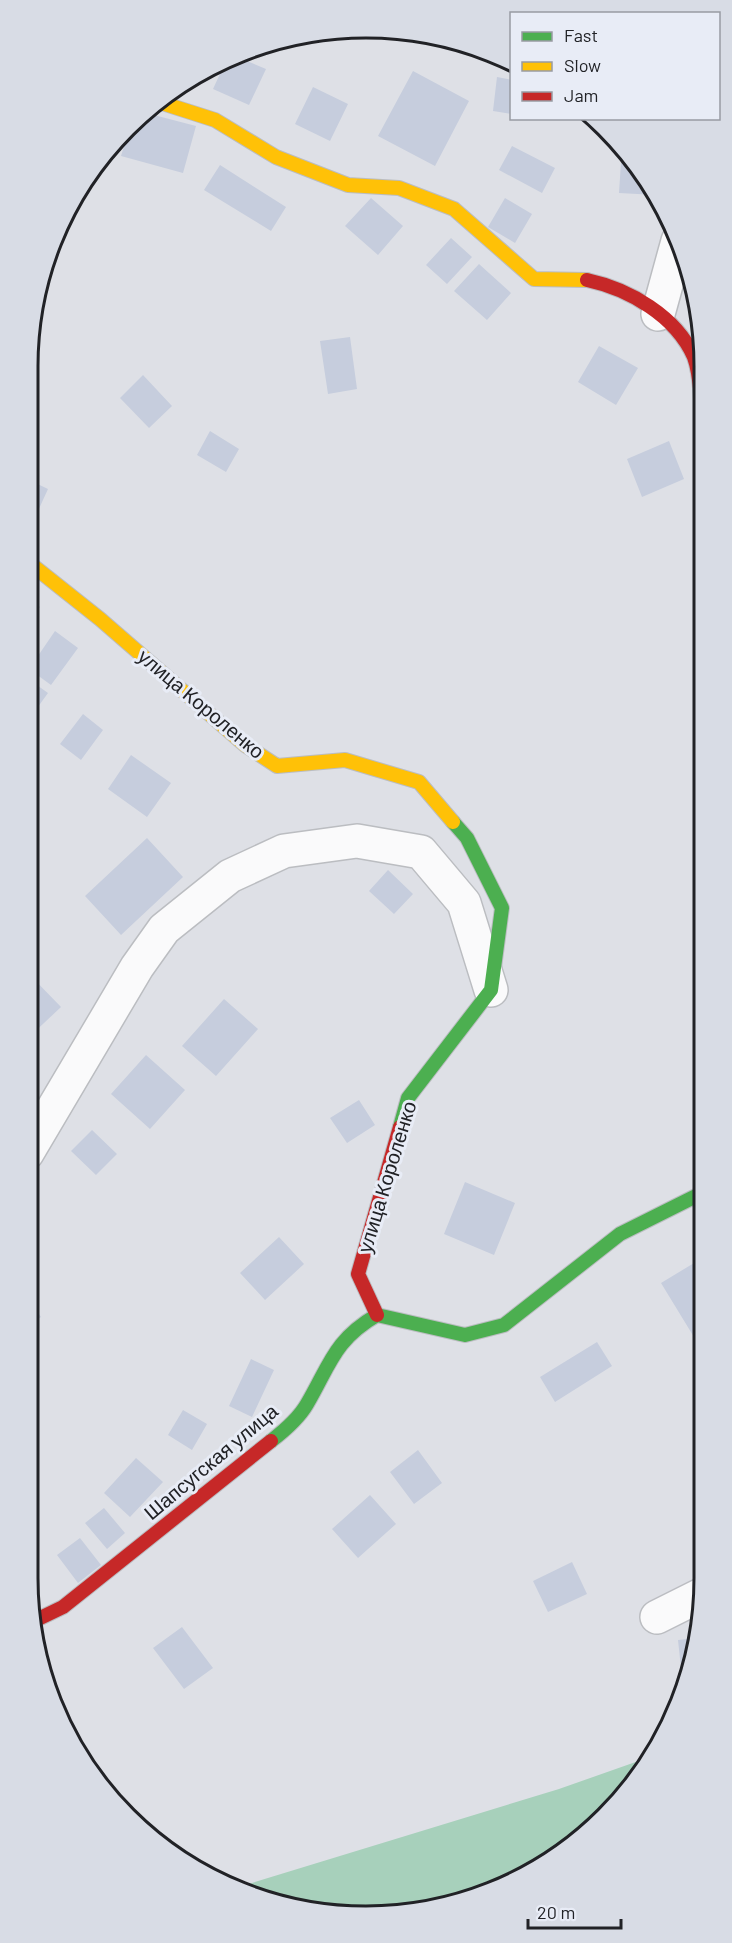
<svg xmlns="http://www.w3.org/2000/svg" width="732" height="1943" font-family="Barlow,sans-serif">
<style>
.green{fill:#a7d0bb}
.building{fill:#c6cddd}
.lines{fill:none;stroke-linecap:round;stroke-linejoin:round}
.street-casing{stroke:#bbbdc1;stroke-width:36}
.fast-casing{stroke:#bbbdc1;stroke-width:16}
.slow-casing{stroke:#bbbdc1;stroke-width:16}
.jam-casing{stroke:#bbbdc1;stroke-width:16}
.street{stroke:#fafafb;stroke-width:33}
.fast{stroke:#4caf50;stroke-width:14}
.slow{stroke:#ffc107;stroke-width:14}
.jam{stroke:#c62828;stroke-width:14}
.labels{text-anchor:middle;stroke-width:6;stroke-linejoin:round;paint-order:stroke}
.street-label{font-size:20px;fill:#212226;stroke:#e8ecf6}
.rim{fill:none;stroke:#212226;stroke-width:3}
</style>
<rect width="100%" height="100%" fill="#dee0e6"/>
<!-- green -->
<path class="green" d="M647 1758 635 1783 554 1859 432 1909 321 1913 242 1886 559 1789Z"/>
<!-- building -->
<path class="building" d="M240 58 266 69 249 105 213 89 225 63Z
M413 71 469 101 435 166 378 136Z
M497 77 512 80V114L493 111Z
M313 87 348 104 330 141 295 124Z
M150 114 196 126 183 173 121 156 128 133Z
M120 139 115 158 103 155 111 148Z
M512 146 555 168 542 193 499 170Z
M621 162 634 163 656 195 619 193Z
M220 165 286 207 271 231 204 190Z
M371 198 403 226 378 255 345 226Z
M505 198 532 214 515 243 488 227Z
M451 238 472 257 447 284 426 265Z
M479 264 511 293 487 320 454 291Z
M350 337 357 389 328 394 320 341Z
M599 346 638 368 616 405 578 382Z
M143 375 172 406 149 428 120 398Z
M210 431 239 449 226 472 197 455Z
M669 441 684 479 642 497 627 459Z
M27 479 48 489 27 535Z
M702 537H703V551L698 549Z
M27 597 40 607 27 623Z
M55 631 78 648 51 685 29 669Z
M27 678 48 693 27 722Z
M83 714 103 730 81 760 60 744Z
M131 755 171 783 147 817 108 789Z
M147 838 183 877 121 935 85 896Z
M388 870 413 894 394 914 369 891Z
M27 972 61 1007 27 1039Z
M224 999 258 1029 216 1076 182 1046Z
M146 1055 185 1090 150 1129 111 1094Z
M359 1100 375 1125 347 1143 330 1118Z
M92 1130 117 1154 96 1175 71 1151Z
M465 1182 515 1203 494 1255 444 1234Z
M279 1237 304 1264 265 1300 240 1273Z
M704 1257V1338L697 1342 661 1283Z
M27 1297 41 1317 27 1327Z
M597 1342 612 1366 555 1402 540 1377Z
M251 1359 274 1370 252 1417 229 1406Z
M183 1410 207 1424 192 1450 168 1435Z
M418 1450 442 1483 414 1504 390 1472Z
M136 1458 163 1482 130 1517 104 1493Z
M370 1495 396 1524 358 1558 332 1529Z
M104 1508 125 1533 107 1549 85 1523Z
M80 1538 101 1565 78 1583 57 1555Z
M572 1562 587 1594 548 1612 533 1581Z
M182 1627 213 1668 184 1689 153 1648Z
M697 1638 693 1665 683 1687 678 1640Z"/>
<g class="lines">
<defs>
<path id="street" d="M658 314 678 241
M27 1153 137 967 164 929 230 876 284 851 357 841 421 852 464 903 491 990
M657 1617 703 1594"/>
<path id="fast" d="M400 1127 408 1098 491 990 502 908 467 838 453 822
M271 1441C284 1431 299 1418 307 1404 330 1365 334 1340 377 1315L465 1335 504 1325 620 1234 704 1192"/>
<path id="slow" d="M162 103 215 120 276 157 348 185 399 188 454 209 534 279 587 280
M27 561 100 619 245 745 277 766 345 760 419 782 453 822"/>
<path id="jam" d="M587 280C629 289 676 316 694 357 700 373 700 392 702 408
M377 1315 358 1274 400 1127
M34 1621 63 1607 271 1441"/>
</defs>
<!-- street casing -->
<use href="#street" class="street-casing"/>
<!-- fast casing -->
<use href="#fast" class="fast-casing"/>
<!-- slow casing -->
<use href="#slow" class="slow-casing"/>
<!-- jam casing -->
<use href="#jam" class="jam-casing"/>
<!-- street -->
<use href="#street" class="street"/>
<!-- fast -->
<use href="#fast" class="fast"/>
<!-- slow -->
<use href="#slow" class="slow"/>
<!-- jam -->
<use href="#jam" class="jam"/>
</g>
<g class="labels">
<!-- street labels -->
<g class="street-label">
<text transform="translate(201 704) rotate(40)" y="7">улица Короленко</text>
<text transform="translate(387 1177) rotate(-73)" y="7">улица Короленко</text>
<text transform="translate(211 1462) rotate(-40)" y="7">Шапсугская улица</text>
</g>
</g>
<!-- crop -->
<path d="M0 0H732V1943H0ZM366 38H366A328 328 0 0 1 694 366V1578A328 328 0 0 1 366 1906H366A328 328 0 0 1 38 1578V366A328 328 0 0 1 366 38Z" fill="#d8dce5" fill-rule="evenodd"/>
<path class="rim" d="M366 38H366A328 328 0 0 1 694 366V1578A328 328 0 0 1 366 1906H366A328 328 0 0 1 38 1578V366A328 328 0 0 1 366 38Z"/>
<!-- legend -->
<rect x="510" y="12" width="210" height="108" fill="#e8ecf6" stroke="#989ba3" stroke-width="1.5"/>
<rect x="522" y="32" width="30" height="9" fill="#4caf50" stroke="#989ba3" stroke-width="1.5"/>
<text x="564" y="42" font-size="18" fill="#212226">Fast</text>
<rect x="522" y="62" width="30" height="9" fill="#ffc107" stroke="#989ba3" stroke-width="1.5"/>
<text x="564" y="72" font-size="18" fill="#212226">Slow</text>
<rect x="522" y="92" width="30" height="9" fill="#c62828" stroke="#989ba3" stroke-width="1.5"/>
<text x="564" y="102" font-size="18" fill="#212226">Jam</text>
<!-- scale -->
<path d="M528 1919v9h93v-9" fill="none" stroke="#212226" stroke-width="3"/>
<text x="537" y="1919" font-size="18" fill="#212226" stroke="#e8ecf6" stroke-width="4.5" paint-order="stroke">20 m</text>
</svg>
